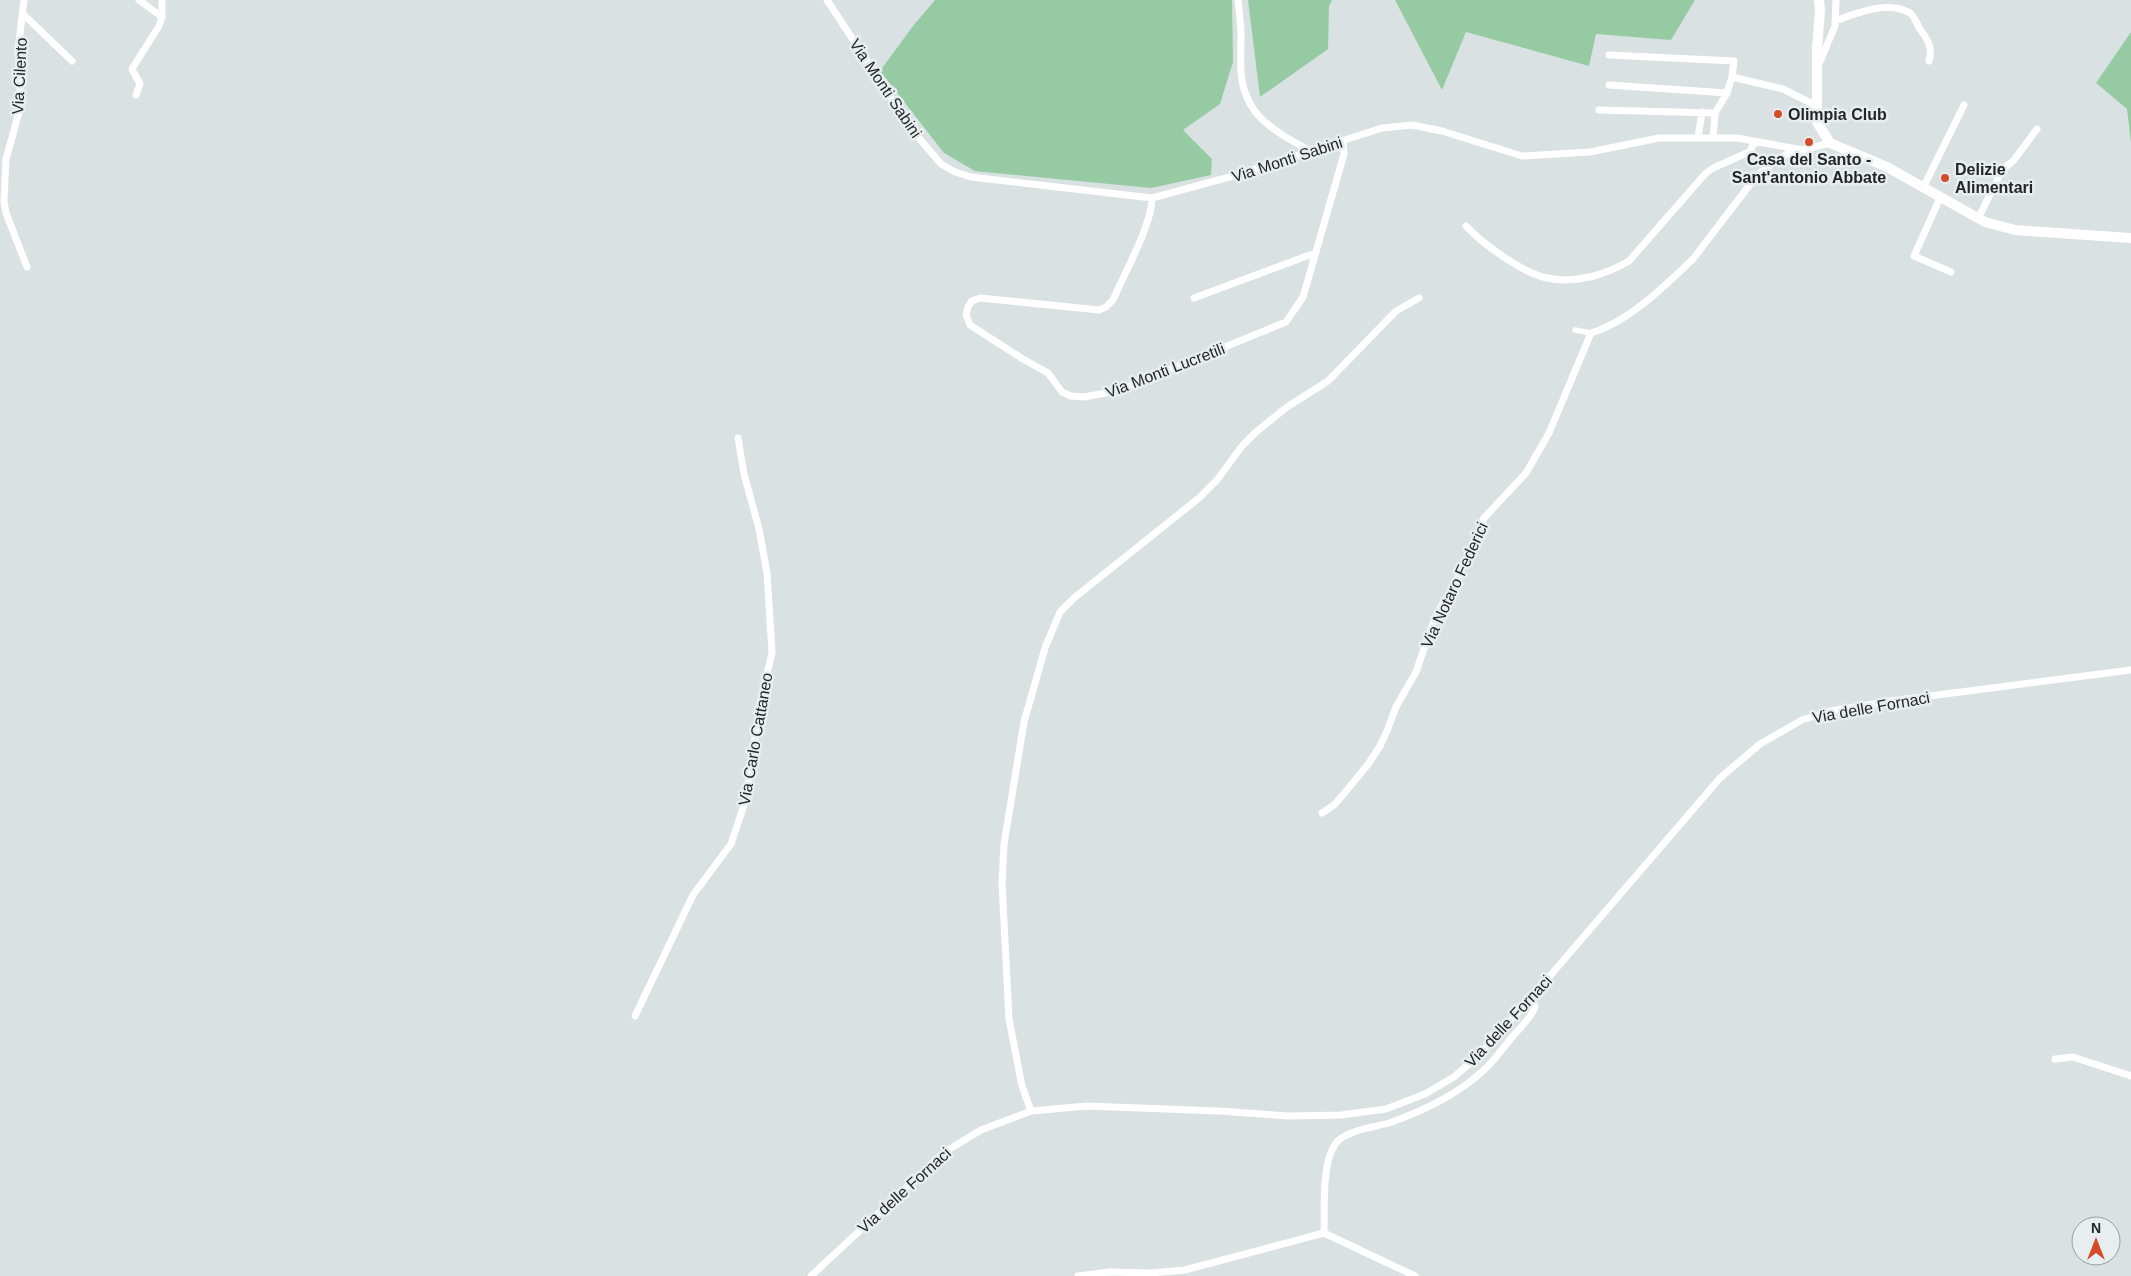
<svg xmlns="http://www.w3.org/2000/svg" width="2131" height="1276" font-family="Arial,sans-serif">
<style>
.green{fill:#96caa3}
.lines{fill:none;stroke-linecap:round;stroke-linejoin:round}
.pedestrian{stroke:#fff;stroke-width:5.5}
.minor{stroke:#fff;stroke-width:7}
.secondary{stroke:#fff;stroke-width:10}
.poi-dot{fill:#d54b29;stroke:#e8eef0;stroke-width:2}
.labels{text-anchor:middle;stroke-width:5;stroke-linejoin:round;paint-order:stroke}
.street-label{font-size:16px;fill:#232526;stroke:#e8eef0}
.poi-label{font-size:16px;font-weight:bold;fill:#232526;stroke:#e8eef0;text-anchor:start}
</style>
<rect width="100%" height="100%" fill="#dae1e3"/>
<!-- green -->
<path class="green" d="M935 0H1232L1233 62 1220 104 1183 130 1212 159 1211 175 1151 188 975 171 944 153 880 71 913 26Z
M1248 0H1332L1329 6 1328 49 1260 97Z
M1395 0H1695L1671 40 1596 34 1589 66 1466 32 1442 90Z
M2131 32V143L2127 109 2096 83Z"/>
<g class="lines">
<!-- pedestrian -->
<path class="pedestrian" d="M1575 330 1591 333"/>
<!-- minor -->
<path class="minor" d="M24 0 18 51 21 105 6 159 4 202 6 213 27 267
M139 0 162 17
M827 0 913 131 941 164 955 172 971 177 1152 198 1233 176 1382 128 1412 125 1442 131 1522 156 1590 152 1659 138H1737L1803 150 1830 143
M1238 0C1239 12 1241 23 1241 35 1241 63 1237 85 1254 110 1267 128 1291 140 1310 151
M23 14 72 61
M1835 21C1856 13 1889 0 1910 13 1914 16 1917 24 1920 29 1928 40 1933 48 1929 61
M1609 55 1734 61 1732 77 1727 93 1609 85
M1819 64 1835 26 1836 0
M1732 77 1783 89 1817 106
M136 95 140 84 132 69 159 26 162 17V0
M1599 110 1715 113 1727 93
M1698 138 1702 112
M1713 138 1715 113
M1923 188 1964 105
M1152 198C1152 225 1124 274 1113 300L1106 307 1099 310 980 298 972 301 968 307 966 315 970 325 1023 359 1048 373 1062 392 1071 396 1084 397 1117 391 1286 322 1303 297 1344 154 1343 141
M1940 198 1914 256 1951 272
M1978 219 2002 170 2014 160 2037 129
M1466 226C1483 244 1522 273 1547 278 1575 284 1605 275 1629 261L1705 174 1713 168 1749 152 1755 142
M1194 298 1315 253
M1322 813 1334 805 1347 790 1369 763 1380 746 1387 731 1396 707 1416 672 1433 623 1442 605 1453 589 1484 518 1526 473 1537 454 1549 433 1591 333C1628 322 1665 286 1693 259L1758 174 1794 149
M635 1016 693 895 731 844 746 799 760 703 772 653 767 573 759 529 744 474 738 438
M2055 1059 2073 1057 2131 1076
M1031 1111 1022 1086 1009 1019 1002 883 1004 844 1024 722 1045 648 1060 612 1074 598 1199 498 1217 480 1242 446 1256 432 1287 407 1328 381 1396 311 1419 298
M811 1276 943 1153 981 1130 1031 1111 1087 1106 1218 1111 1288 1116 1341 1115 1386 1109 1425 1094 1454 1077 1478 1056 1531 998 1720 778 1760 744 1802 720 1831 711 1891 701 2131 670
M1078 1276 1110 1272 1151 1273 1185 1270 1324 1233
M1415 1276 1324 1233C1325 1209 1321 1163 1336 1143 1346 1130 1377 1127 1392 1122 1427 1109 1461 1093 1488 1066 1497 1057 1504 1047 1512 1037 1520 1028 1531 1018 1535 1007L1531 998"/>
<!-- secondary -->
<path class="secondary" d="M1819 0 1820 10 1817 48V122L1830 143 1887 167 1985 222 2015 230 2131 238"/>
</g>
<!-- markers -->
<g class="poi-dot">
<circle cx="1778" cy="114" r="5"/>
<circle cx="1809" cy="142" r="5"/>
<circle cx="1945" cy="178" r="5"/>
</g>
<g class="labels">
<!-- street labels -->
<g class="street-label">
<text transform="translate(19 76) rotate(-87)" y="6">Via Cilento</text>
<text transform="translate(886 88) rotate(56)" y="6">Via Monti Sabini</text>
<text transform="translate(1287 159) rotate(-18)" y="6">Via Monti Sabini</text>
<text transform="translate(1165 370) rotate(-21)" y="6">Via Monti Lucretili</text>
<text transform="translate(1454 585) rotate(-65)" y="6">Via Notaro Federici</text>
<text transform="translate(1871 707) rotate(-10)" y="6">Via delle Fornaci</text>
<text transform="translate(755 739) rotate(-80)" y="6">Via Carlo Cattaneo</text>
<text transform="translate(1508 1021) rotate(-47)" y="6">Via delle Fornaci</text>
<text transform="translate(904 1190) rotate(-42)" y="6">Via delle Fornaci</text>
</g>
<!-- poi labels -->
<g class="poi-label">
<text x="1788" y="120">Olimpia Club</text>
<text x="1809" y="165" text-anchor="middle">Casa del Santo -<tspan x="1809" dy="18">Sant'antonio Abbate</tspan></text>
<text x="1955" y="175">Delizie<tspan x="1955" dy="18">Alimentari</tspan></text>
</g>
</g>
<!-- north arrow -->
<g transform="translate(2096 1241)"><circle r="24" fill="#e8eef0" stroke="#999e9f"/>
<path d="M0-4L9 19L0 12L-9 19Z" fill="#d54b29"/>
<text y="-8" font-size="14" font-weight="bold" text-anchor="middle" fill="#232526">N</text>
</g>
</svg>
